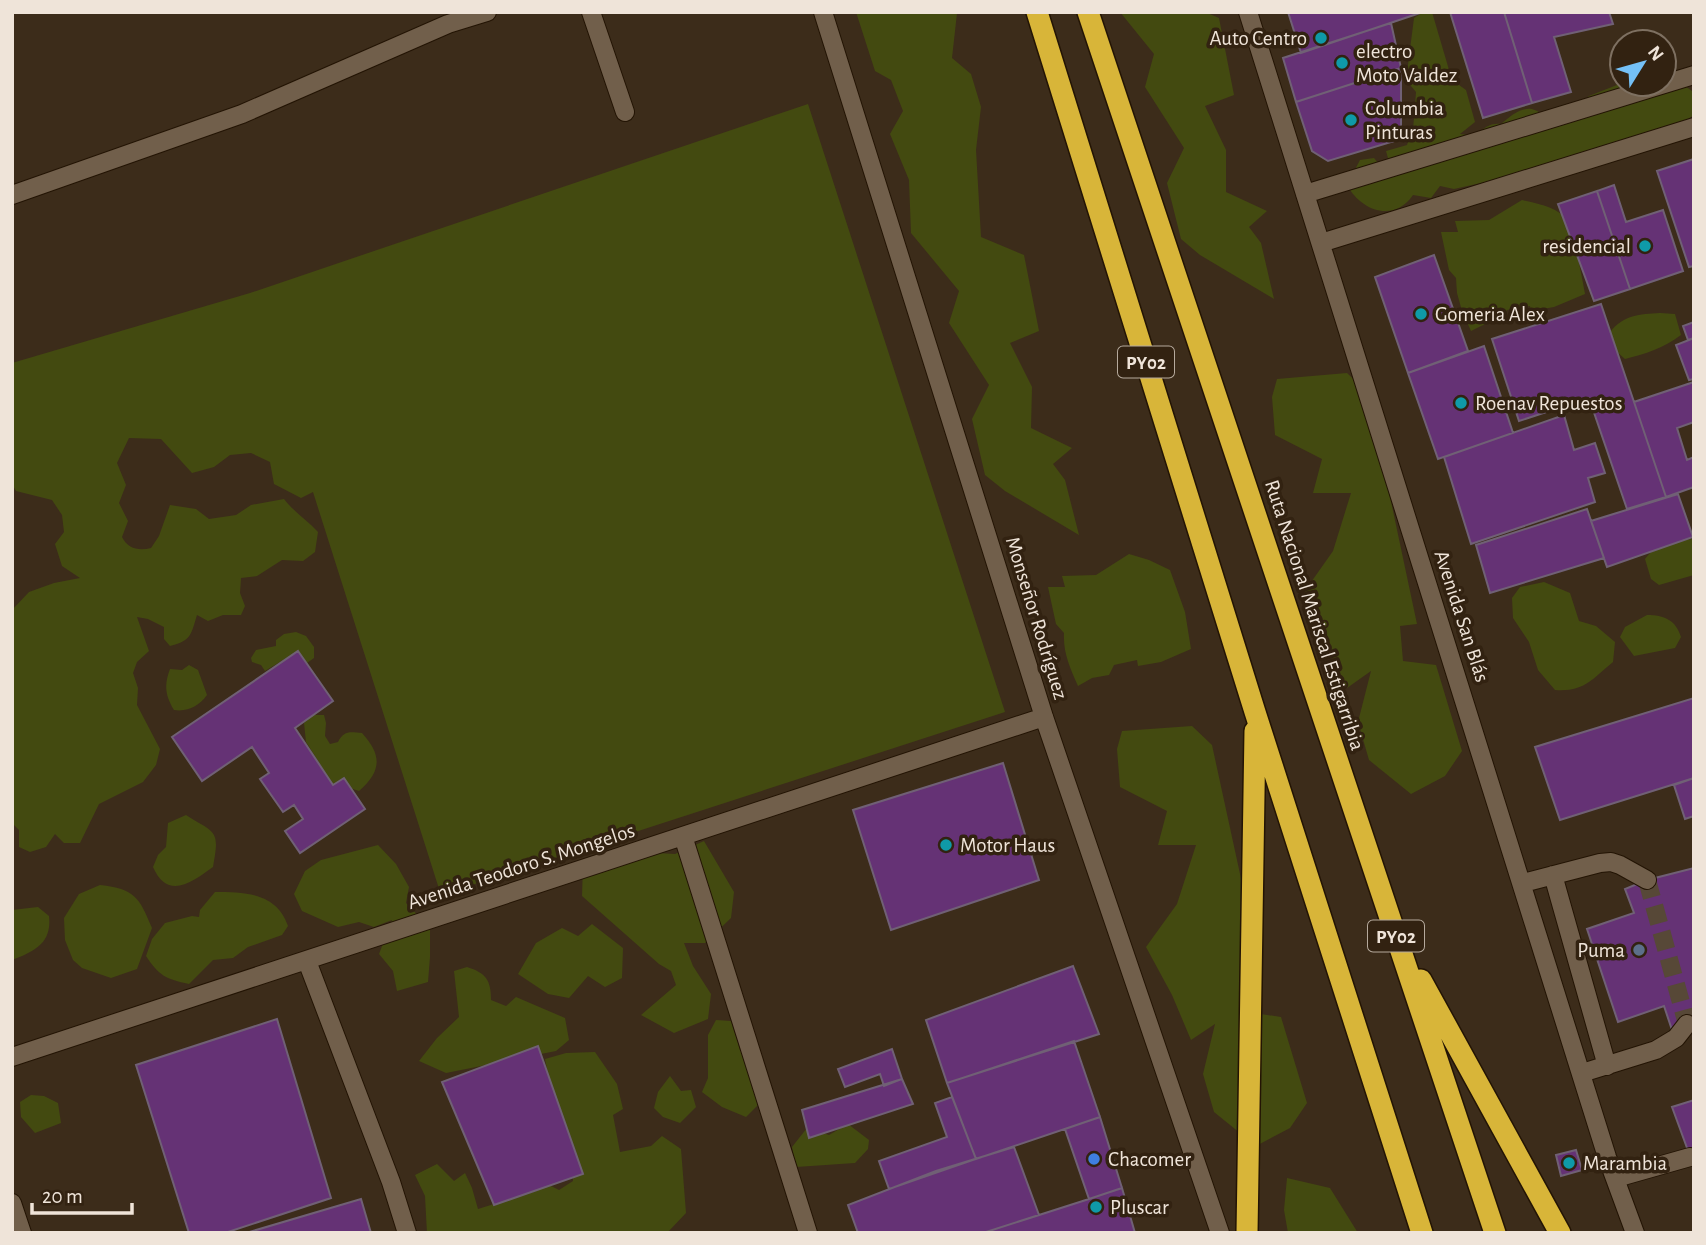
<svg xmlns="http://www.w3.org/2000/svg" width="1706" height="1245" font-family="'Alegreya Sans',sans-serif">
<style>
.green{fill:#434a10}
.building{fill:#653275;stroke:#706075;stroke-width:2}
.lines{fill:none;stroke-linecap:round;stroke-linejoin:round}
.minor-tunnel{stroke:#574837;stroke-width:18;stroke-dasharray:18 9;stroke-linecap:butt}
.minor-casing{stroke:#231404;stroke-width:20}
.highway-casing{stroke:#231404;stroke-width:24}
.minor{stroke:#715f4b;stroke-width:18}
.highway{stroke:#d8b539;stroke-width:21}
.culture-dot{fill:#0f9aa8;stroke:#322211;stroke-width:2.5}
.service-dot{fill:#5c6f8a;stroke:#322211;stroke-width:2.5}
.shop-dot{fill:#3f7fe0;stroke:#322211;stroke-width:2.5}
.labels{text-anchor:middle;stroke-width:7;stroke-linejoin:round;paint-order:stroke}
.shield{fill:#322211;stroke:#b6aa9d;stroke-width:2}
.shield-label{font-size:19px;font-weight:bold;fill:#efe4d9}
.poi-label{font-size:21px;fill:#efe4d9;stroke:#322211;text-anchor:start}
.street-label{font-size:21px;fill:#efe4d9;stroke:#322211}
</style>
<rect width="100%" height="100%" fill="#3c2c1a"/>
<!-- green -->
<path class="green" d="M856 12 957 13 952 58 971 74 981 107 976 150 981 237 1024 255 1039 331 1010 343 1032 387 1031 428 1072 448 1053 464 1065 480 1079 535 1005 491 985 475 972 419 989 385 949 323 959 291 911 233 909 180 890 134 903 111 891 80 875 71Z
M1120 12H1205L1219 18 1234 95 1205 106 1226 150V192L1267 211 1249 227 1261 243 1274 299 1200 255 1181 239 1167 183 1184 148 1145 87 1154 54Z
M1423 12H1432L1452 80 1466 90 1475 122 1460 134 1477 136C1483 128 1490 123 1501 124 1515 112 1530 100 1545 118L1576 106 1589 96 1622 83 1664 84V71L1692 91 1694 115 1678 126 1499 179 1454 189 1440 186 1431 198 1413 195C1394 223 1361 211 1347 185L1360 160 1374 158 1384 170 1391 169 1386 151 1407 145 1410 136 1418 133 1413 130 1416 92 1406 80 1414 18Z
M808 104 1005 712 441 895 313 492 301 498 274 484 270 462 251 453 230 455 214 467 192 473 161 439 129 438 117 463 126 485 119 503 128 521 122 537C128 549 139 551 151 548L159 536 170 505 196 509 209 519 236 515 251 505 284 499C294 512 307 520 318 532L315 552 303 561 282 560 257 576 241 578 240 593 245 606 241 615H223L208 621 197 615C191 635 191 641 170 646L164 639V627L148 619 137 617 149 651 137 662 133 673 138 688 137 705 160 749 156 765 143 782 99 804 80 843H64L55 834 46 847 30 852 19 847V830L12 823V610L29 592 54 583 80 578 62 566 55 544 64 532 62 515 52 500 16 491 12 484V363L250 293Z
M1522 200C1534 203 1554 206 1563 216 1573 227 1582 277 1585 294L1554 307 1531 311 1530 306 1507 310 1502 321 1485 324 1471 331 1462 311 1457 293 1456 278 1449 270 1441 232H1458L1455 221 1489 220Z
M1660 313 1675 314 1681 335C1664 348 1645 354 1625 359L1617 352 1610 332C1624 315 1639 314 1660 313Z
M1347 373 1368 393 1417 624 1400 626 1403 661 1436 665 1462 751 1445 776 1411 794 1369 760 1358 722 1371 671 1347 688 1302 595 1333 551 1351 493H1313L1322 459 1275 435 1272 397 1277 379Z
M1694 539V575L1659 585 1651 579 1645 559C1658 542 1673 541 1694 539Z
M1129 554 1149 560 1170 570 1185 612 1191 649 1161 662 1138 666 1137 660 1114 665 1109 675 1092 678 1078 686C1070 668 1063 653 1064 633L1056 624 1048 587H1065L1062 576 1096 575Z
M1544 582 1570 593 1579 621 1596 626 1615 642 1613 662C1592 679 1585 692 1555 690L1538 670 1529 642 1513 618 1512 598 1520 587Z
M1647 615C1664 615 1676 620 1681 637L1675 648 1634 656 1620 637 1625 627Z
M296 632 306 636 314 647V658L307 663 298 651 265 671 261 665 252 662 251 658 256 650 276 646V640L284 634Z
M189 665 198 670 207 695C199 706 188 712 174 710 165 695 164 685 170 669L182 670Z
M313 715H324L326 723 325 736 330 744 338 742C344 730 350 732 362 733 382 755 382 771 359 791L350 788 344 778 333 785 306 742 304 723Z
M1192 726 1212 745 1262 975 1245 978 1248 1012 1281 1017 1307 1103 1290 1128 1256 1146 1214 1112 1203 1074 1215 1024 1191 1040 1172 995 1146 947 1177 904 1196 845H1158L1167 811 1120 787 1117 749 1122 731Z
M186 815C216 834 220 829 213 867 192 882 168 901 153 867L158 855 166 847 168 823Z
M704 841 734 892 731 918 705 943H684L693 966 711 994 708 1019 674 1033 641 1015 676 985 671 971 659 964 582 896 583 865 657 853 675 854Z
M378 845 396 864 409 887 406 903 430 928V957L428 982 397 991 393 971 379 954 392 920 374 927 359 922 338 927 302 911 294 894 305 871 321 860Z
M100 885C135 889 139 897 152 928L137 969 111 978 82 968 73 960 65 940 64 918 79 894Z
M215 892C245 892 277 893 288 926L282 935 248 947 233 958 213 960 189 984C166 979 159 976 146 956L152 939 165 923 192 916 199 917 200 910Z
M38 907 49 916C52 943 35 951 12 960V910Z
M592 924 623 948 622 978 605 987 588 976 569 998 548 994 518 974 536 943 562 928 578 936Z
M467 967C486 973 491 980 491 1000L506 1006 516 997 565 1018 569 1040 556 1051 446 1073 419 1061 437 1038 459 1017 454 971Z
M716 1020 731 1021 740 1050 763 1060 772 1091 746 1117 722 1107 702 1092 708 1078V1035Z
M595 1052 617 1084 623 1109 613 1115 620 1152 651 1146 662 1136 681 1149 686 1213 667 1233H427L425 1196 415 1175 437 1164 454 1181 465 1173 472 1188 478 1209 533 1192 543 1182 559 1190 573 1181V1170L554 1104 545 1059 566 1053Z
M670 1076 681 1091 691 1090 696 1107 680 1123 663 1117 654 1108 658 1092Z
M31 1095 44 1096 58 1103 61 1123 35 1133 21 1117 20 1102Z
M848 1124 869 1140 868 1149 855 1163 796 1167 792 1147 807 1128 829 1135Z
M1287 1178 1330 1188 1358 1233H1288L1284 1210Z"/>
<!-- building -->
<path class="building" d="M1288 12H1423L1301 53Z
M1450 12H1504L1532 103 1483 118Z
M1504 12H1609L1613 24 1554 37 1571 92 1532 103Z
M1391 23 1401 68 1296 102 1283 58Z
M1401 68V139L1328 161 1312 151 1296 102Z
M1694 159V266L1689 267 1657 171Z
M1614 185 1626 222 1663 210 1683 271 1630 289 1597 191Z
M1597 191 1630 289 1594 301 1558 204Z
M1434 255 1468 351 1408 373 1375 277Z
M1601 304 1666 497 1627 509 1589 398 1519 421 1492 339Z
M1694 322V338L1688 340 1683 326Z
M1694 338V379L1689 380 1676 345Z
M1484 346 1513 433 1438 459 1408 373Z
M1694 382V422L1677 428 1687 460 1694 457V487L1666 497 1634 402Z
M1564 415 1574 450 1595 443 1605 473 1588 478 1595 502 1471 544 1444 457Z
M1678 494 1693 537 1607 567 1591 521Z
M1587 509 1604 558 1490 593 1476 545Z
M298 651 333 701 295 728 333 785 344 778 365 809 300 853 285 831 303 819 294 805 283 812 260 779 269 773 252 747 202 781 172 737Z
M1694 698V778L1560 820 1535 747Z
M1003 763 1039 880 891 930 853 810Z
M1694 778V816L1685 819 1674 785Z
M1694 868V1023L1672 1030 1664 1006 1618 1022 1587 929 1634 913 1625 889 1647 880Z
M1073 966 1099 1034 947 1083 926 1020Z
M277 1019 331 1198 225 1233H189L136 1065Z
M1074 1041 1100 1117 976 1159 947 1083Z
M538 1046 583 1174 494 1205 442 1082Z
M892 1049 902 1079 884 1086 880 1074 845 1087 838 1069Z
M902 1079 913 1104 809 1138 802 1110Z
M952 1097 976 1159 889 1189 879 1161 947 1137 935 1103Z
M1694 1100V1167L1672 1107Z
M1100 1117 1122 1188 1089 1199 1065 1129Z
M1014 1147 1039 1215 983 1233H858L848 1205 936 1171Z
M1576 1150 1582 1170 1561 1176 1556 1155Z
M1122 1188 1135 1233H983L1089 1199Z
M361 1199 371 1233H246Z"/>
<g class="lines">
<!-- minor-tunnel -->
<path class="minor-tunnel" d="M1647 880 1687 1024"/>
<defs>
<path id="minor" d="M591 12 625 112
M823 12 1044 717 1220 1233
M1248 12 1607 1157 1635 1233
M1305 194 1694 75
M12 195 242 114 448 24 487 12
M1321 243 1694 127
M683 836 808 1233
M1553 875 1607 1066
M1523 883 1600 863 1611 862 1620 865 1647 880
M307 961 391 1182 407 1233
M12 1057 1044 717
M1582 1073 1656 1050 1676 1038 1687 1024
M1616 1178 1690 1157
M12 1203 22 1233"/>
<path id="highway" d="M1037 12 1255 712 1422 1233
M1088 12 1495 1233
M1421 980 1560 1233
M1247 1233 1255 731"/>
</defs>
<!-- minor casing -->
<use href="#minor" class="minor-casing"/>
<!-- highway casing -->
<use href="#highway" class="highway-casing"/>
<!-- minor -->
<use href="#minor" class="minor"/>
<!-- highway -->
<use href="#highway" class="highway"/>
</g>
<!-- markers -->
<g class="culture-dot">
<circle cx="1321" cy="38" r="7"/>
<circle cx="1342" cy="63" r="7"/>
<circle cx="1351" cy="120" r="7"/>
<circle cx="1645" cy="246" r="7"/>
<circle cx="1421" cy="314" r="7"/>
<circle cx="1461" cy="403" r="7"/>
<circle cx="946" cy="845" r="7"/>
<circle cx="1569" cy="1163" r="7"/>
<circle cx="1096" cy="1207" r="7"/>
</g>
<circle class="service-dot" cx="1639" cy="950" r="7"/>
<circle class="shop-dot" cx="1094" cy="1159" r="7"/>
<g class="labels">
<!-- shield labels -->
<g class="shield">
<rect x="1118" y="346.5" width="56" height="31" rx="5"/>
<rect x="1368" y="920.5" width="56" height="31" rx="5"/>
</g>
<g class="shield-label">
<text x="1146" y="369">PY02</text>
<text x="1396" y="943">PY02</text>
</g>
<!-- poi labels -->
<g class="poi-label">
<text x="1307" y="45" text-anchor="end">Auto Centro</text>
<text x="1356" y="58">electro<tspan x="1356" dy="24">Moto Valdez</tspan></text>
<text x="1365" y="115">Columbia<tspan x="1365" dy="24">Pinturas</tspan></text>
<text x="1631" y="253" text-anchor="end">residencial</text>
<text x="1435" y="321">Gomeria Alex</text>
<text x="1475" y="410">Roenav Repuestos</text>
<text x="960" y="852">Motor Haus</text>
<text x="1625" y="957" text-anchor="end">Puma</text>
<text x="1108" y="1166">Chacomer</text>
<text x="1583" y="1170">Marambia</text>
<text x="1110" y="1214">Pluscar</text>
</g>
<!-- street labels -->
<g class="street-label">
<text transform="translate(1315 615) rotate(72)" y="7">Ruta Nacional Mariscal Estigarribia</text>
<text transform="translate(1462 616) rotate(72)" y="7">Avenida San Blás</text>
<text transform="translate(1037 618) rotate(73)" y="7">Monseñor Rodríguez</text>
<text transform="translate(521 866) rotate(-18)" y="7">Avenida Teodoro S. Mongelos</text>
</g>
</g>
<!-- border -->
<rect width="1706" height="1245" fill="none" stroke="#efe4d9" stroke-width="28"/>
<!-- north arrow -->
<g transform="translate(1643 63) rotate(53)"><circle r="33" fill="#322211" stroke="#7e7061" stroke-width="2"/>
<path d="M0-5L12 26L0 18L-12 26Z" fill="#74c0f6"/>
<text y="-10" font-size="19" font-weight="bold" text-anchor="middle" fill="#efe4d9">N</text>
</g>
<!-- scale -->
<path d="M32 1203v10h100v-10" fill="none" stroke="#efe4d9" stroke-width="3.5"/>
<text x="42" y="1203" font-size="21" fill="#efe4d9" stroke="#322211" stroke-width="5" paint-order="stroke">20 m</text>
</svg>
